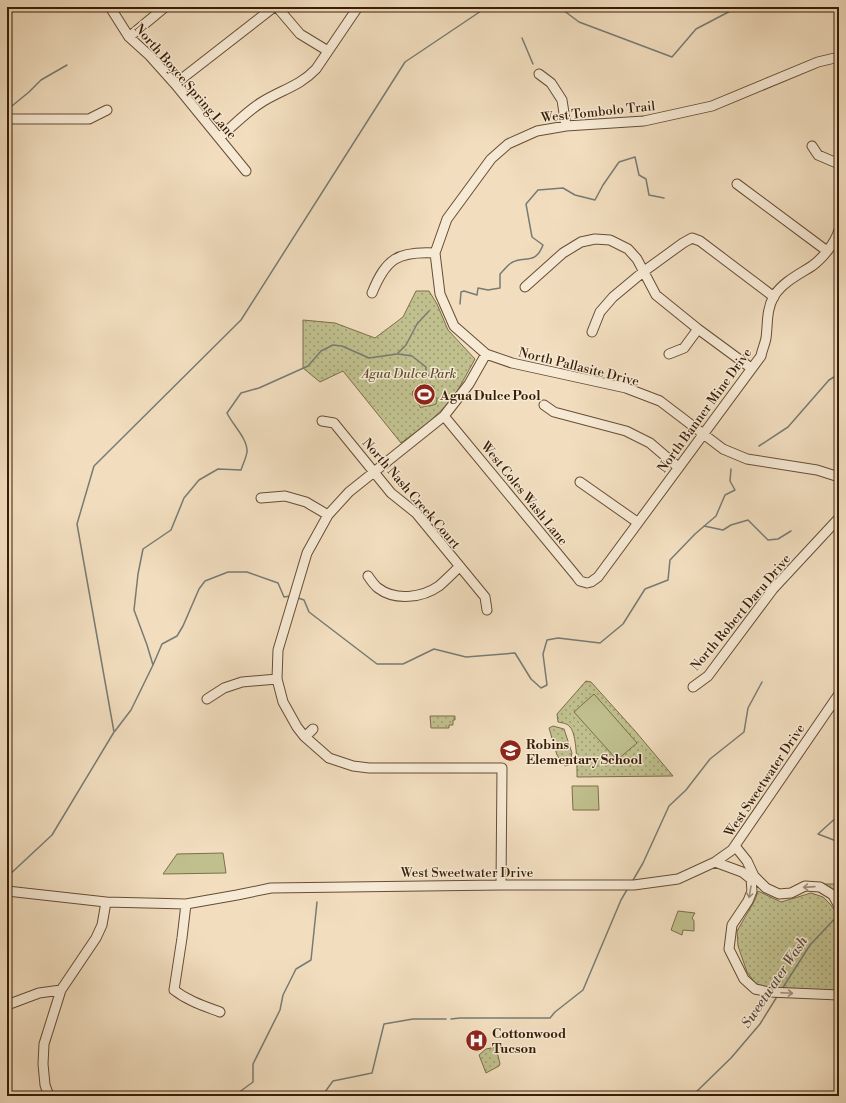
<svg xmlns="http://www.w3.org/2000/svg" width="846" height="1103" font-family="'Libre Bodoni',serif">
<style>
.grass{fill:url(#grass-dots);stroke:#7c6e4a}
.garden{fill:#c0c08e;stroke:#7c6e4a}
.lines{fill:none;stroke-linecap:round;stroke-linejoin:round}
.stream{stroke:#777b74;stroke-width:1.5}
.minor-casing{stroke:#664d35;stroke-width:11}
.minor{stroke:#f7ead5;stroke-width:9}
.oneway{stroke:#a18e78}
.labels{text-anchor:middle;stroke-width:3;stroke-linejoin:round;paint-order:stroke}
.street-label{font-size:13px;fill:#381d07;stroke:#f7ead5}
.park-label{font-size:13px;font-style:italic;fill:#614e30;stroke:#f7ead5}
.poi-label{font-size:13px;font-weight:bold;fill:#381d07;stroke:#f7ead5;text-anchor:start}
.water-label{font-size:14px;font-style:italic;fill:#584c3e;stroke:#f7ead5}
</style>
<defs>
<pattern id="grass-dots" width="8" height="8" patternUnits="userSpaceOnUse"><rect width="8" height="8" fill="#c0c08e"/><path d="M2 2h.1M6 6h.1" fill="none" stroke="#9d9b72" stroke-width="1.8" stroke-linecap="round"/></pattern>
</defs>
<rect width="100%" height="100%" fill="#f2debf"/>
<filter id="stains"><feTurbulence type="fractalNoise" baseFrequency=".005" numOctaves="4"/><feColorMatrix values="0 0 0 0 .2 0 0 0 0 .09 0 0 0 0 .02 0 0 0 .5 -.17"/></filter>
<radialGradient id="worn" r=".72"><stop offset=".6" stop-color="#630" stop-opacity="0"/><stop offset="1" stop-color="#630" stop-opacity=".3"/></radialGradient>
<!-- grass -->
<path class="grass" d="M416 291H429L437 304 448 330 475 359 453 399 429 422 401 443 343 371 320 382 303 368V320L335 323 375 338 403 317Z
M586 681 591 682 636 732 673 776 577 777C577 767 577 734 570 727 567 723 562 723 558 722L557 714Z
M430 716H455V720H453V725H449V728H431Z
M553 726 564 729 572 753 569 765 565 766 557 755 549 728Z
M824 884H839V894Z
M758 891 781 902 811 893 823 897 831 905 839 917V992L770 990 755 983 747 972 738 946 737 931 755 900Z
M496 1047 500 1064 499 1066 486 1073 479 1055 486 1049Z"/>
<!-- garden -->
<path class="garden" d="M426 383 428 385 433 386 434 388 433 393 437 399 436 404C429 407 426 405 421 408L412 394 413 393 412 392Z
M594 694 637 743 617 760 574 712Z
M572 786H598L599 810H573Z
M223 853 226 873 163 874 177 854Z
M678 911 695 913 692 918 694 921V931L683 930 682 935 671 930Z"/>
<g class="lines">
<!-- stream -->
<path class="stream" d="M559 7 579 22 672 57 696 29 738 7
M522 38 533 64
M7 110 29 92 41 80 67 65
M460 304 461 292 464 291 477 295 478 288 488 290 500 288V274C503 271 507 266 511 263 524 255 535 266 543 245L532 237 526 204 538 190 563 188 575 195 595 200 603 185 619 162 635 157 639 175 646 179 649 195 664 198
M398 354 412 356 426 367V374L431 377 452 378
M759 446 788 427 829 380 839 374
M704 526 723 530 731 525 748 520 768 540 778 539 791 531
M298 598 304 600 309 612 377 664H403L434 649 466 657 515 653 531 679 541 688 547 685 543 654 547 640 558 638 600 643 623 624 645 589 668 580 670 560 695 534 716 516 725 495 735 490 730 481 731 469
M153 665 162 644 177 636 183 626 199 589 205 581 228 572H247L278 583 284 597 290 596
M115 731 131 710 153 665 147 645 134 610 138 574 143 549 171 530 184 498 199 480 218 469 241 470C243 464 246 458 247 452 248 439 232 424 227 413L241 393 259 388 308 366 321 351 333 345 342 346 369 358 397 354 406 345 417 324 429 311
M839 815 818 834 839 842
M7 877 52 835 114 732 77 524 94 466 241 320 405 62 487 7
M632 882 643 863 669 806 686 790 710 759 744 732 748 708 762 682
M782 989 810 945 839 914
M451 1019 460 1018H550L555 1012 583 990 621 900 628 888
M236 1096 238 1093 253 1082V1064L280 1010 283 995 296 969 311 960 317 902
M322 1096 333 1081 372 1073 384 1024 413 1019H446
M692 1096 731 1058 760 1024 778 995"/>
<defs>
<path id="minor" d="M110 7 129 37 150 56 175 84 246 171
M277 7 300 34 328 51
M129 37 165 7
M839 57 818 62 712 106 644 121 566 126 537 131 508 144 491 159 447 219 435 253 440 294 454 326 486 354 512 363 626 388 660 401 723 449 747 459 817 470 839 477
M539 74 551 83 562 100 566 126
M175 84 274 7
M7 119H89L107 110
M219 138C233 126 246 112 262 102 281 90 300 86 316 69L358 7
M812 146 818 155 839 164
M737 184 827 251
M525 287 563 253 581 242 595 239 610 240 628 249 637 259 656 295 698 329 751 368
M372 293C386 259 397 251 435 253
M592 332 600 312 613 297 643 272 683 243 692 238 700 241 774 297
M486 354 469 384 444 416 349 492 328 515 307 553 278 650 277 679 283 702 297 727 304 736 329 758 353 766 369 768H502L501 885
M669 354 684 348 698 329
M544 405 554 412 626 431 650 443 678 467
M444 416 577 577 580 581 587 583
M322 421 334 423 391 493 416 513 485 597 487 610
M580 482 637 522
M261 498 285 496 306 502 328 515
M368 576C371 580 374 585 378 588 395 601 422 598 439 586 446 580 453 573 459 567
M587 583 591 582 598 577 761 356C762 350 765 344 766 338 768 324 766 310 774 296 783 282 798 275 812 266 823 258 835 243 839 230
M693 687 708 676 773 589 839 518
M207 699 224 688 242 682 277 679
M305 737 313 729
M735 846 747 861 754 876 766 888 779 894 791 893 805 886 820 887 833 895 839 906
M715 862 742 872 751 879 752 891 748 901 732 925 729 949 744 979 755 989 769 992 839 995
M7 891 106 902 186 904 237 895 271 888 501 885H634L678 879 715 862 732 850 839 694
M186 904 182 938 174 990C188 1001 204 1006 220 1012
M7 1005 39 993 61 990
M49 1096 45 1085 43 1064 44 1044 61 990 96 938 102 925 106 902"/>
</defs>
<!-- minor casing -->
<use href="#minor" class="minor-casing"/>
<!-- minor -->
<use href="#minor" class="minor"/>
</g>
<!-- one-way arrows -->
<defs><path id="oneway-shaft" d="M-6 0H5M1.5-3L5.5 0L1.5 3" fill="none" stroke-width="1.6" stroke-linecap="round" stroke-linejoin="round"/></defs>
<g class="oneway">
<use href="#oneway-shaft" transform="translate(809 887) rotate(176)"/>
<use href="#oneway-shaft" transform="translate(750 892) rotate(100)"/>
<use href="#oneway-shaft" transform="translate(787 993) rotate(3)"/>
</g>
<!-- icons -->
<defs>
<symbol id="stadium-disc" viewBox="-11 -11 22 22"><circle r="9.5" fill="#8f2418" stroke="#f7ead5"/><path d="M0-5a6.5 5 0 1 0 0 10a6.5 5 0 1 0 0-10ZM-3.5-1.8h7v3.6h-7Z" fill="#fff"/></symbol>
<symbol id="school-disc" viewBox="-11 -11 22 22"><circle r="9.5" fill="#8f2418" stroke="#f7ead5"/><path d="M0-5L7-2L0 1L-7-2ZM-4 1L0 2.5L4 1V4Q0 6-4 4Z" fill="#fff"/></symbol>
<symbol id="hospital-disc" viewBox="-11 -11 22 22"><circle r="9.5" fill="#8f2418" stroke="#f7ead5"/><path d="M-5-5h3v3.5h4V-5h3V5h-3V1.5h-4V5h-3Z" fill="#fff"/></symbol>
</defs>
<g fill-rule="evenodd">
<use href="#stadium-disc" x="412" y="382" width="25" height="25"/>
<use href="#school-disc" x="498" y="738" width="25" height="25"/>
<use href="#hospital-disc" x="464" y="1028" width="25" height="25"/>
</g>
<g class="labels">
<!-- street labels -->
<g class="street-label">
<text transform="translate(186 81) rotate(49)" y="5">North Boyce Spring Lane</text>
<text transform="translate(598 111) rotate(-6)" y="5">West Tombolo Trail</text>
<text transform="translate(579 366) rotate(14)" y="5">North Pallasite Drive</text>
<text transform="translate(704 410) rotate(-54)" y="5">North Banner Mine Drive</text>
<text transform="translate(412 493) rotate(49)" y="5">North Nash Creek Court</text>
<text transform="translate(525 493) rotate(51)" y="5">West Coles Wash Lane</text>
<text transform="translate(740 612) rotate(-50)" y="5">North Robert Daru Drive</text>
<text transform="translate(764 780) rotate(-56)" y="5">West Sweetwater Drive</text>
<text x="467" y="877">West Sweetwater Drive</text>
</g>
<!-- park labels -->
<g class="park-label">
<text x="409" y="378">Agua Dulce Park</text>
</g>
<!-- poi labels -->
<g class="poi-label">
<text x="440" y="400">Agua Dulce Pool</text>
<text x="526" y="749">Robins<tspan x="526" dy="15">Elementary School</tspan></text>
<text x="492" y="1038">Cottonwood<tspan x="492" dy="15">Tucson</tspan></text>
</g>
<!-- water labels -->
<g class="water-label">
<text transform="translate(774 982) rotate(-56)" y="5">Sweetwater Wash</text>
</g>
</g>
<!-- margin -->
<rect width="846" height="1103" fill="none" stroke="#f2debf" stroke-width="24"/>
<rect x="8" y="8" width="830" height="1087" fill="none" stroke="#381d07" stroke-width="2"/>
<rect x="12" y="12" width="822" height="1079" fill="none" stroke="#381d07"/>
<rect width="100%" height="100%" filter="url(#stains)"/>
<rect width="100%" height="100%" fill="url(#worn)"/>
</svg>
